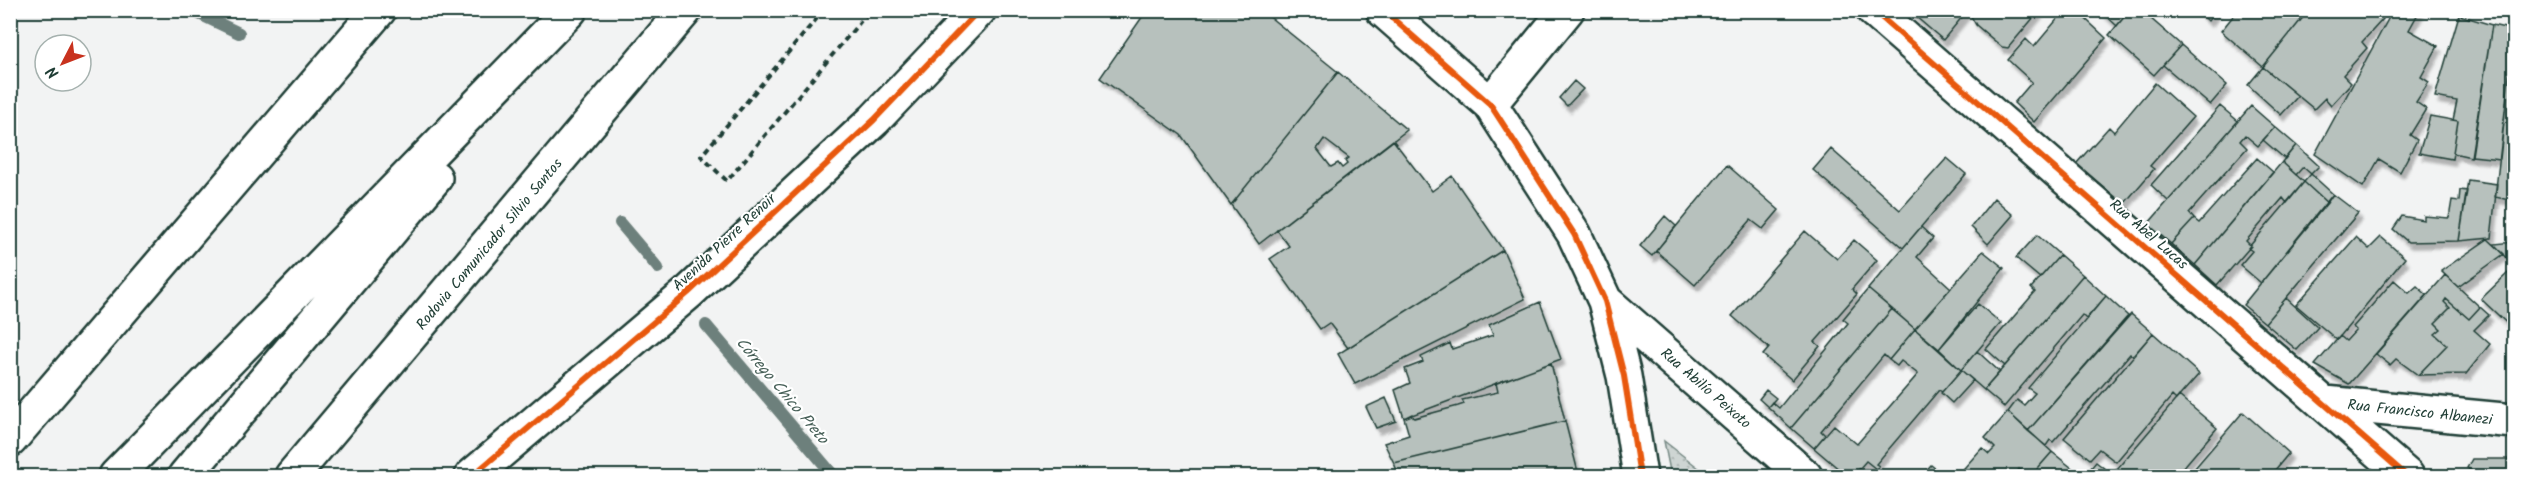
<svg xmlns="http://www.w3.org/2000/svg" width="2525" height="487" font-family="Kalam,sans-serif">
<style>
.grass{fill:url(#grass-dots);stroke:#768984;stroke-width:1.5}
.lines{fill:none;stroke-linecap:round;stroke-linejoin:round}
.stream{stroke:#6d807b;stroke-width:12}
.building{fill:#b7c1bd;stroke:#1f3d34;stroke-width:1.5;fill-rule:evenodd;filter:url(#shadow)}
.street-casing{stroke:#1f3d34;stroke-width:38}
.secondary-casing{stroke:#1f3d34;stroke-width:38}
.highway-casing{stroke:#1f3d34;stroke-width:38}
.path{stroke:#1f3d34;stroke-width:4;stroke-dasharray:6 4.5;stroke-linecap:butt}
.street{stroke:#fff;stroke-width:33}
.secondary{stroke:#fff;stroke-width:33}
.highway{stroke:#fff;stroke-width:33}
.cycleway-casing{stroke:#fff;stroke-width:10}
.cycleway{stroke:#e8590c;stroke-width:6}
.labels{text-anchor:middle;stroke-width:4.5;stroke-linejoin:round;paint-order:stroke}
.street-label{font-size:15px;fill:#1f3d34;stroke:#fff}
.water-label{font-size:16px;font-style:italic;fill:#465f57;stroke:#fff}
</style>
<defs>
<pattern id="grass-dots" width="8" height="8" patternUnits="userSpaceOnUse" patternTransform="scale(1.5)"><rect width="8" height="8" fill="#ced5d3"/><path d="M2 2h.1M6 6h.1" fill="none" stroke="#b0b8b6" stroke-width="1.8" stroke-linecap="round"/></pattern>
<filter id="shadow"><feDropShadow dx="3.5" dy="6" stdDeviation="1.5" flood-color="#0004"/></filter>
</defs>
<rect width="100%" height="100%" fill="#f2f3f3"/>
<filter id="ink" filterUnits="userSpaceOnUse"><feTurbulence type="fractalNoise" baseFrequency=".0167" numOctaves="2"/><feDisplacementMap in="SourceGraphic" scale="12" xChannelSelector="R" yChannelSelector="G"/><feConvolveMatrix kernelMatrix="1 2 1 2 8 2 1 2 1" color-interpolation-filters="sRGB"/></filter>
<g filter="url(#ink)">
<!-- grass -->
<path class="grass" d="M1664 441 1709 476H1671Z"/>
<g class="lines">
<!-- stream -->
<path class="stream" d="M191 10 239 33
M620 223 658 268
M706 325 834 476"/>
</g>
<!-- building -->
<path class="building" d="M1147 10H1261L1338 72 1231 205 1181 135 1100 78Z
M1908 10H1968L1943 40Z
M1976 10H2040L2008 48 2002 47 1976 25 1971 16Z
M2065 10H2076L2106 38 2034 122 2014 103 2032 82 2008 60 2026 39 2034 47Z
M2100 10H2130L2117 26Z
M2130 10 2142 11 2181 45 2154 75 2109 35Z
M2197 10H2217L2208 21Z
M2238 10H2309L2263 67 2221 31Z
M2309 10H2373L2383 19 2362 42 2367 48 2343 75 2351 83 2331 105 2325 98 2314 109 2263 67Z
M2393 10H2420L2409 30 2438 46 2421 77 2429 82 2416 102 2426 109 2410 135 2417 140 2400 172 2379 159 2363 187 2315 154Z
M2459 15 2492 25 2471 157 2453 153 2458 121 2453 120 2457 101 2435 97Z
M2492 25 2514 30 2500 159 2472 156Z
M2514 34V201L2495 197Z
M2181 45 2227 85 2210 105 2163 65Z
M2263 67 2298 96 2281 115 2248 85Z
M1338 72 1407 130 1259 244 1231 205ZM1324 139 1349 158 1345 161 1347 164 1342 168 1338 163 1331 167 1317 149Z
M1574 81 1583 89 1567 106 1559 98Z
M2155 83 2193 117 2150 166 2154 169 2124 204 2076 164 2109 127 2114 132Z
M2220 106 2238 121 2168 201 2151 185Z
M2251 106 2275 127 2258 146 2245 135 2240 141 2247 148 2189 213 2194 219 2171 244 2148 224Z
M2430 116 2458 121 2452 159 2419 153Z
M2275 127 2296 145 2285 159 2263 140Z
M1393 140 1432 191 1452 176 1503 250 1348 348 1329 323 1320 329 1270 259 1289 246 1277 230Z
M2296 145 2319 166 2311 174 2303 167 2296 175 2282 162Z
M1831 149 1900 210 1947 158 1966 174 1903 248 1813 170Z
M2257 158 2273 172 2195 265 2171 244 2194 219 2199 223Z
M2282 162 2304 182 2287 203 2283 198 2246 241 2251 246 2217 285 2195 265Z
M1727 165 1779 210 1763 229 1751 220 1695 285 1656 251Z
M2311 174 2333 194 2327 203 2304 182Z
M2468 180 2497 184 2491 238 2459 241Z
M2304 182 2327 203 2261 283 2240 265 2252 251 2248 248Z
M2460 190 2467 191 2459 241 2408 242 2393 229 2402 216 2424 220V216L2449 218 2452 200 2459 201Z
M2333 194 2358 213 2265 323 2243 305Z
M1994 198 2013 215 1988 244 1971 227Z
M1665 216 1676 226 1652 256 1640 246Z
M1921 227 1933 238 1917 257 1951 288 1915 329 1868 289Z
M1805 231 1837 259 1854 240 1877 260 1852 289 1857 294 1815 342 1820 346 1792 380 1763 355 1769 348 1732 316Z
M2037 235 2060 255 2040 278 2016 258Z
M2356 237 2369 249 2381 237 2405 258 2337 340 2296 305Z
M2488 239 2504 254 2458 287 2441 271Z
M2514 242V265L2494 244Z
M1503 250 1525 299 1355 384 1338 354Z
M1983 251 2004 268 1939 349 1915 329Z
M2060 255 2083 275 2005 366 1986 349 2035 292 2031 288Z
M2508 273 2514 279V330L2481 299Z
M2083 275 2106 296 2086 319 2082 315 2004 407 1984 390Z
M2445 275 2480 307 2469 319 2446 299 2444 302 2450 308 2435 323 2441 329 2435 334 2447 345 2418 375 2396 359 2390 365 2376 354Z
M2394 280 2409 293 2417 286 2427 295 2349 384 2315 365 2340 336 2346 341 2356 330 2353 327Z
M1868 289 1892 309 1791 428 1768 407 1772 402 1779 408 1848 323 1843 319Z
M2106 296 2128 316 2028 431 2008 412 2017 400 2024 405 2035 393 2028 388Z
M2286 298 2318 327 2297 350 2265 323Z
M2446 299 2469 319 2480 307 2489 315 2474 330 2490 344 2466 374 2418 375 2447 345 2435 334 2441 329 2435 323 2450 308 2444 302Z
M1540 302 1561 359 1404 418 1395 390 1410 383 1405 369 1423 362 1421 357 1450 343 1452 349 1493 335 1489 325Z
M1978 304 2001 323 1961 370 1939 349Z
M1892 309 1915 329 1889 360 1884 355 1821 431 1825 435 1814 448 1791 428Z
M2131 314 2153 333 2133 356 2130 354 2053 442 2050 440 2046 446 2028 431Z
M1915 329 1961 370 1942 392 1939 390 1876 464 1879 466 1876 469 1866 461 1853 476H1847L1814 448 1834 425 1857 444 1918 374 1901 361 1897 366 1889 360Z
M2153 333 2199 374 2176 400 2172 396 2116 462 2099 449 2090 459 2064 438Z
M1977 351 2000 372 1984 390 1961 370Z
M1551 363 1565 421 1394 463 1384 443 1409 435 1404 418 1412 414 1414 418 1458 406 1464 404 1462 400 1498 392 1496 383Z
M1961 370 1973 380 1952 403 1941 393Z
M1766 390 1776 398 1768 407 1759 399Z
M2179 396 2217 428 2176 476H2111Z
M1386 398 1396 421 1376 428 1366 407Z
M2008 412 2052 452 2031 476 2019 469 2014 476H1957L1982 448 1989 454 1995 448 1985 438Z
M2243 412 2289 453 2270 476H2188Z
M1565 421 1579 476H1399L1394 463Z
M2052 452 2082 476H2031Z
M2472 459H2514V476H2480L2467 468Z
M2096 462 2113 475 2111 476H2084Z
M1931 465 1942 474 1939 476H1921Z"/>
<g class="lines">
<defs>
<path id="street" d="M1383 10 1490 104 1574 234 1605 301 1624 376 1640 476
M1873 10 2407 476
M1490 104 1567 10
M1605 301 1805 476
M2325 403 2514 421"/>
<path id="secondary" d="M10 440 379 10
M472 476 688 293 874 120 979 10"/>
<path id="highway" d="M116 476 570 10
M185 476 435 178
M292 476 685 10"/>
</defs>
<!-- street casing -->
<use href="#street" class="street-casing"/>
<!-- secondary casing -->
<use href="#secondary" class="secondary-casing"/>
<!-- highway casing -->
<use href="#highway" class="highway-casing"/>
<!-- path -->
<path class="path" d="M824 10 701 156 727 181 870 10"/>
<!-- street -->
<use href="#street" class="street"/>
<!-- secondary -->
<use href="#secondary" class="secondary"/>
<!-- highway -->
<use href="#highway" class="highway"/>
<defs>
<path id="cycleway" d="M1383 10 1490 104 1574 234 1605 301 1624 376 1640 476
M1873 10 2407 476
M472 476 688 293 874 120 979 10"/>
</defs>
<!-- cycleway casing -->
<use href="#cycleway" class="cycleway-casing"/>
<!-- cycleway -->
<use href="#cycleway" class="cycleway"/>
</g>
</g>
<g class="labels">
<!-- street labels -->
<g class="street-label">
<text transform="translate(2149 234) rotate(41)" y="5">Rua Abel Lucas</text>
<text transform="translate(724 242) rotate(-43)" y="5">Avenida Pierre Renoir</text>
<text transform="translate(489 244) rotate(-50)" y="5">Rodovia Comunicador Silvio Santos</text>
<text transform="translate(1706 388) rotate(41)" y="5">Rua Abilío Peixoto</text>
<text transform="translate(2420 412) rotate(6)" y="5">Rua Francisco Albanezi</text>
</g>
<!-- water labels -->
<g class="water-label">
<text transform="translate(783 390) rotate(50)" y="6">Córrego Chico Preto</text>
</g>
</g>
<!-- margin -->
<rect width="2525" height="487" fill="none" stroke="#fff" stroke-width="36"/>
<rect x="18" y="18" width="2489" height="451" fill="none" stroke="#1f3d34" stroke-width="2" filter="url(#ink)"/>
<!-- north arrow -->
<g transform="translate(63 63) rotate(228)"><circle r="28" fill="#ffffff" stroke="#a5b1ae" stroke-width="1.5"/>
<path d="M0-4.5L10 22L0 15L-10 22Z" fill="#c8321e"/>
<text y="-9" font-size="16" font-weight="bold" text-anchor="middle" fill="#1f3d34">N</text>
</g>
</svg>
